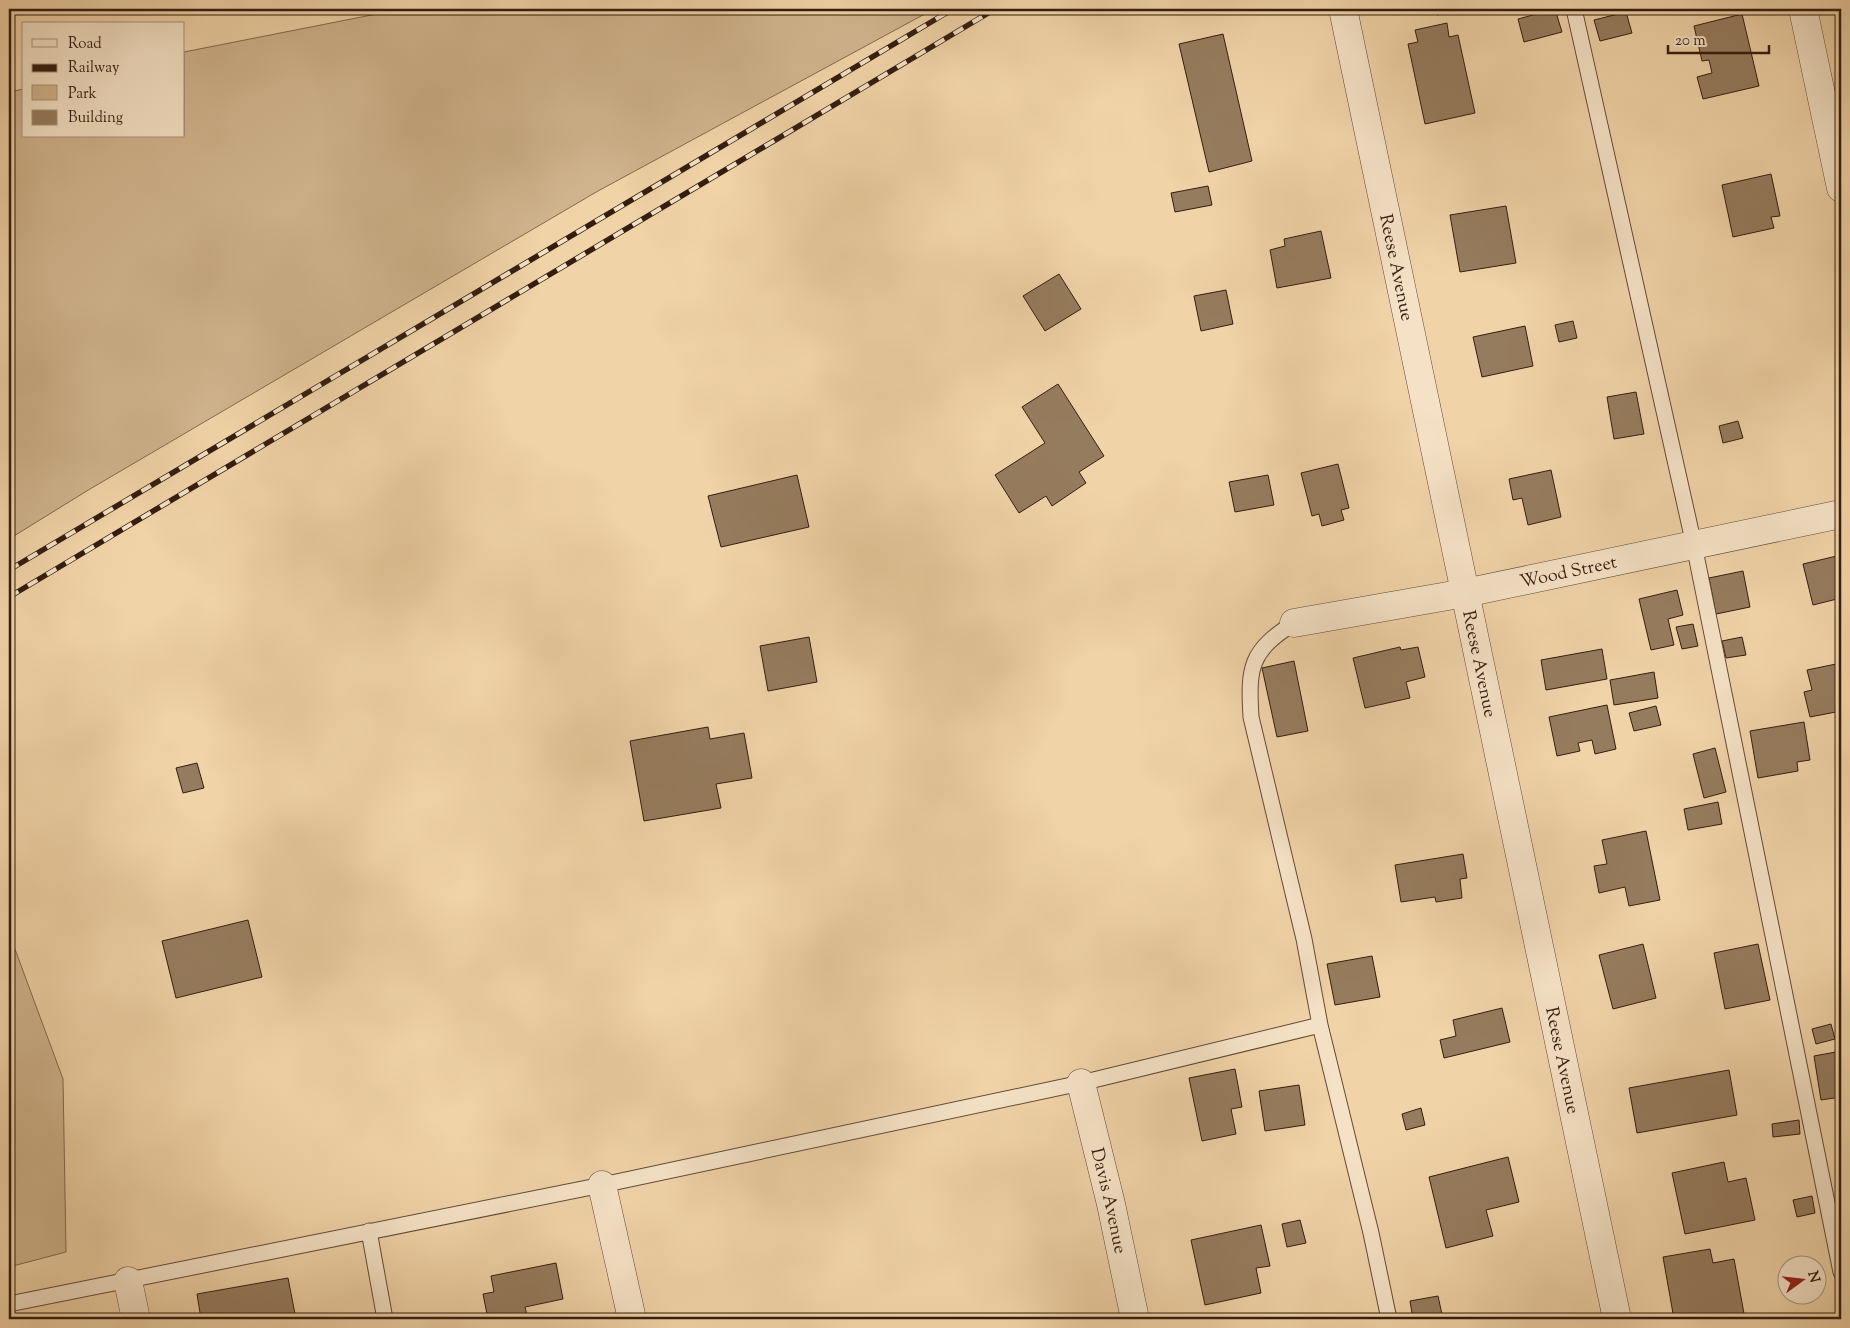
<svg xmlns="http://www.w3.org/2000/svg" width="1850" height="1328" font-family="'Sorts Mill Goudy',serif">
<style>
.green{fill:#d0b48d;stroke:#82684e}
.building{fill:#967c5e;stroke:#341d0f}
.lines{fill:none;stroke-linecap:round;stroke-linejoin:round}
.lane-casing{stroke:#634a35;stroke-width:17}
.street-casing{stroke:#634a35;stroke-width:29}
.lane{stroke:#f5e2c6;stroke-width:15}
.street{stroke:#f5e2c6;stroke-width:28}
.rail-casing{stroke:#341d0f;stroke-width:5.5}
.rail{stroke:#f5e2c6;stroke-width:4;stroke-dasharray:11;stroke-linecap:butt}
.labels{text-anchor:middle;stroke-width:4;stroke-linejoin:round;paint-order:stroke}
.street-label{font-size:18px;fill:#341d0f;stroke:#f5e2c6}
</style>
<rect width="100%" height="100%" fill="#f0d3a7"/>
<filter id="stains"><feTurbulence type="fractalNoise" baseFrequency=".004" numOctaves="4"/><feColorMatrix values="0 0 0 0 .2 0 0 0 0 .09 0 0 0 0 .02 0 0 0 .5 -.17"/></filter>
<radialGradient id="worn" r=".72"><stop offset=".6" stop-color="#630" stop-opacity="0"/><stop offset="1" stop-color="#630" stop-opacity=".3"/></radialGradient>
<!-- green -->
<path class="green" d="M402 9H934L598 191 90 489 9 539V92L24 89V136H184V52Z
M9 933 63 1079 66 1252 9 1267Z"/>
<!-- building -->
<path class="building" d="M1435 9H1463L1437 15Z
M1555 9 1562 32 1524 42 1518 19Z
M1626 12 1632 33 1600 41 1594 20Z
M1742 14 1759 86 1703 99 1697 77 1712 73 1709 60 1702 61 1694 26Z
M1447 23 1449 37 1458 35 1475 113 1425 124 1408 44 1418 42 1415 30Z
M1223 34 1252 161 1209 172 1179 44Z
M1771 174 1780 216 1771 217 1774 228 1733 237 1722 185Z
M1208 186 1212 205 1175 212 1171 193Z
M1506 206 1516 263 1460 272 1450 215Z
M1321 231 1331 278 1277 288 1270 250 1285 246 1284 239Z
M1059 274 1081 309 1045 331 1023 296Z
M1226 290 1233 324 1201 331 1194 296Z
M1573 321 1577 338 1559 342 1555 325Z
M1525 326 1533 366 1482 377 1473 337Z
M1058 384 1104 456 1079 472 1086 483 1052 506 1046 496 1019 513 995 475 1045 443 1022 407Z
M1636 392 1644 434 1614 439 1607 397Z
M1738 421 1743 438 1723 443 1719 426Z
M1338 464 1349 508 1341 510 1344 520 1322 526 1319 514 1312 516 1301 473Z
M1551 470 1561 517 1528 525 1522 498 1513 500 1509 479Z
M797 475 809 527 721 547 708 496Z
M1268 475 1274 505 1235 512 1229 482Z
M1841 555V598L1813 605 1803 564Z
M1743 571 1750 607 1716 614 1709 578Z
M1677 590 1683 615 1668 619 1674 645 1651 650 1639 599Z
M1693 624 1698 646 1682 649 1676 627Z
M809 637 817 682 768 691 760 646Z
M1742 637 1746 655 1726 658 1722 641Z
M1400 647 1401 650 1418 647 1425 677 1406 682 1410 698 1365 708 1353 658Z
M1602 649 1607 679 1546 690 1541 660Z
M1294 661 1308 731 1277 737 1262 668Z
M1841 663V711L1810 717 1804 692 1812 690 1807 670Z
M1654 672 1658 698 1614 705 1610 680Z
M1607 705 1616 749 1595 754 1592 740 1578 743 1580 751 1557 756 1549 717Z
M1656 706 1661 725 1634 731 1629 713Z
M1804 722 1810 760 1797 762 1798 771 1758 778 1750 731Z
M708 727 710 739 744 733 752 778 716 784 721 808 644 821 630 741Z
M1715 748 1726 792 1704 798 1693 754Z
M197 763 204 788 183 793 176 768Z
M1718 802 1722 824 1688 830 1684 809Z
M1646 831 1660 900 1629 906 1625 887 1599 893 1594 866 1607 864 1602 840Z
M1463 854 1467 878 1460 879 1462 898 1436 902 1435 897 1401 902 1395 865Z
M248 920 262 977 176 998 162 941Z
M1643 944 1656 998 1613 1009 1599 955Z
M1758 944 1770 1000 1725 1009 1714 953Z
M1372 956 1380 997 1335 1005 1327 964Z
M1502 1008 1510 1042 1444 1058 1440 1040 1456 1036 1453 1020Z
M1831 1024 1835 1039 1816 1044 1812 1029Z
M1841 1051V1097L1821 1100 1814 1056Z
M1235 1069 1242 1107 1231 1109 1236 1134 1202 1141 1189 1078Z
M1729 1070 1737 1115 1637 1133 1629 1088Z
M1299 1085 1305 1125 1265 1131 1259 1091Z
M1421 1108 1425 1125 1406 1130 1402 1114Z
M1799 1120 1800 1134 1773 1137 1772 1124Z
M1508 1157 1519 1202 1486 1210 1493 1236 1446 1248 1429 1177Z
M1724 1162 1728 1182 1746 1178 1755 1220 1685 1234 1672 1173Z
M1812 1196 1815 1213 1797 1217 1793 1200Z
M1300 1220 1306 1243 1287 1247 1282 1224Z
M1261 1225 1270 1266 1256 1268 1261 1293 1205 1305 1191 1240Z
M1710 1249 1713 1263 1734 1259 1745 1319H1674L1663 1257Z
M556 1263 563 1299 525 1307 528 1319H488L483 1294 494 1292 491 1276Z
M288 1278 296 1319H201L197 1294Z
M1438 1296 1443 1319H1413L1410 1301Z"/>
<g class="lines">
<defs>
<path id="lane" d="M1574 9 1694 545 1841 1272
M1320 1025 1371 1233 1389 1319
M369 1231 385 1319
M9 1304 602 1185 1081 1083 1320 1025 1304 939 1251 717C1248 667 1250 651 1294 623"/>
<g id="street">
<path id="s1" d="M1343 9 1617 1319"/>
<path d="M1803 9 1841 188"/>
<path id="s2" d="M1294 623 1465 593 1841 514"/>
<path id="s3" d="M1081 1083 1111 1204 1135 1319"/>
<path d="M602 1185 632 1319"/>
<path d="M128 1281 136 1319"/>
</g>
</defs>
<!-- lane casing -->
<use href="#lane" class="lane-casing"/>
<!-- street casing -->
<use href="#street" class="street-casing"/>
<!-- lane -->
<use href="#lane" class="lane"/>
<!-- street -->
<use href="#street" class="street"/>
<defs>
<path id="rail" d="M9 570 953 9
M9 597 995 9"/>
</defs>
<!-- rail casing -->
<use href="#rail" class="rail-casing"/>
<!-- rail -->
<use href="#rail" class="rail"/>
</g>
<g class="labels">
<!-- street labels -->
<g class="street-label">
<text dy="6" stroke="none"><textPath href="#s1" startOffset="264">Reese Avenue</textPath></text>
<text dy="6" stroke="none"><textPath href="#s2" startOffset="279">Wood Street</textPath></text>
<text dy="6" stroke="none"><textPath href="#s1" startOffset="669">Reese Avenue</textPath></text>
<text dy="6" stroke="none"><textPath href="#s1" startOffset="1074">Reese Avenue</textPath></text>
<text dy="6" stroke="none"><textPath href="#s3" startOffset="121">Davis Avenue</textPath></text>
</g>
</g>
<!-- margin -->
<rect width="1850" height="1328" fill="none" stroke="#f0d3a7" stroke-width="30"/>
<rect x="10" y="10" width="1830" height="1308" fill="none" stroke="#341d0f" stroke-width="2.5"/>
<rect x="15" y="15" width="1820" height="1298" fill="none" stroke="#341d0f"/>
<!-- legend -->
<rect x="22" y="22" width="162" height="115" fill="#f5e2c6" stroke="#a8937d"/>
<rect x="32" y="39" width="25" height="8" fill="#f5e2c6" stroke="#a8937d"/>
<text x="68" y="48" font-size="15" fill="#341d0f">Road</text>
<rect x="32" y="64" width="25" height="8" fill="#341d0f" stroke="#a8937d"/>
<text x="68" y="72" font-size="15" fill="#341d0f">Railway</text>
<rect x="32" y="85" width="25" height="15" fill="#d0b48d" stroke="#a8937d"/>
<text x="68" y="98" font-size="15" fill="#341d0f">Park</text>
<rect x="32" y="110" width="25" height="15" fill="#967c5e" stroke="#a8937d"/>
<text x="68" y="122" font-size="15" fill="#341d0f">Building</text>
<!-- north arrow -->
<g transform="translate(1802 1280) rotate(75)"><circle r="24" fill="#f5e2c6" stroke="#a8937d"/>
<path d="M0-4L9 19L0 12L-9 19Z" fill="#8f2418"/>
<text y="-8" font-size="14" font-weight="bold" text-anchor="middle" fill="#341d0f">N</text>
</g>
<!-- scale -->
<path d="M1668 45v8h101v-8" fill="none" stroke="#341d0f" stroke-width="2.5"/>
<text x="1675" y="45" font-size="15" fill="#341d0f" stroke="#f5e2c6" stroke-width="4" paint-order="stroke">20 m</text>
<rect width="100%" height="100%" filter="url(#stains)"/>
<rect width="100%" height="100%" fill="url(#worn)"/>
</svg>
